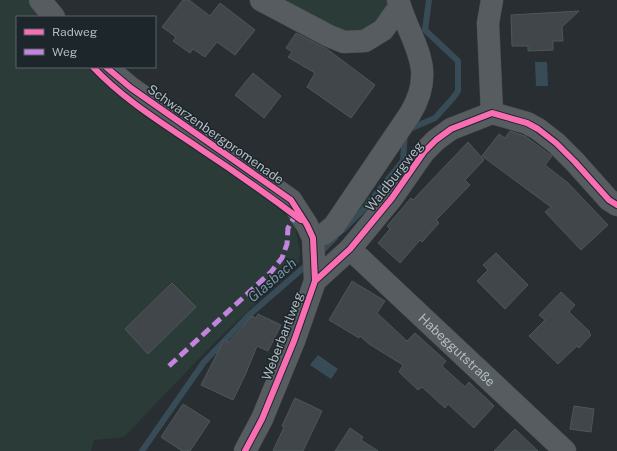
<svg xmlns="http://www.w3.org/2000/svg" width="617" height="451" font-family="'Public Sans',sans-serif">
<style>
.green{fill:#2b3c38}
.water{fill:#384c57}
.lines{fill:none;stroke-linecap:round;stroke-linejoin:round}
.stream{stroke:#384c57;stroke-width:6}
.building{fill:#41464a;stroke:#4f5659}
.minor-casing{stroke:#464a4d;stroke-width:23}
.minor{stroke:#575c60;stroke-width:22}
.quiet{stroke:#c483df;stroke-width:5;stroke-dasharray:10 5;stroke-linecap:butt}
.cycleway-casing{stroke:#1c262b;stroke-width:8}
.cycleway{stroke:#f96db3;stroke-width:6}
.labels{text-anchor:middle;stroke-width:3;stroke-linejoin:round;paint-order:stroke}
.street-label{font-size:13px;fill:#b2bcc3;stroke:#1c262b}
.water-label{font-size:14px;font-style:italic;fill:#7693a2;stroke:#1c262b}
</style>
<rect width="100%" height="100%" fill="#282e32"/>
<!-- green -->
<path class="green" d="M0 0H28L41 17H17V67H87L141 114 265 197 294 222 300 252 299 262 210 347 124 437 94 440 91 451H0Z
M272 0H393L395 8 355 40Z"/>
<!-- water -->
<path class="water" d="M535 62H547L548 86H536Z
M318 355 338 369 331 379 310 365Z"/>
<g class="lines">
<!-- stream -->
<path class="stream" d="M343 230 363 210 403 161 405 131 435 118 453 98 458 91V61L425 30 429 0
M319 254 335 238
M142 451 204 362 249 315 309 263"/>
</g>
<!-- building -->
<path class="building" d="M183 0H189L210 16 220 3 255 30 235 55 217 42 205 57 193 49 190 53 173 41 176 37 162 27Z
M579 11 562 27 563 41H553V50L528 51V46H512L511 15Z
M296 33 327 49 375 85 351 118 307 87 315 73 288 57 292 52 286 48Z
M253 73 281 96 264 118 235 95Z
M510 131 525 136 549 154 552 156 545 165 568 183 608 225 581 250 545 212 551 207 482 156 499 134 505 138Z
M468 142 484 160 465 180 470 185 436 220 439 223 422 242 420 240 400 263 378 243 390 229 387 226 411 198 413 200Z
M496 253 528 285 505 309 477 281 488 270 483 265Z
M352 281 385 301 377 313 407 341 415 333 446 361 442 366 465 387 469 382 494 406 474 428 448 404 445 408 422 387 418 390 399 372 403 365 369 344 360 336 359 338 329 320Z
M172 283 196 307 148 354 125 329Z
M561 292 575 305 569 312 590 332 589 333 591 335 579 348 577 346 558 364 529 336 545 320 539 315Z
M258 314 281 325 268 351 257 346 246 373 233 400 201 385 224 340 229 342 252 316 256 318Z
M295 398 322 411 303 451H273L284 427 282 426Z
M183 404 210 421 190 451H182L161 437Z
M574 406 594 409 591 432 570 429Z
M350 428 363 437 361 440 378 451H335Z
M515 429 538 451H494Z"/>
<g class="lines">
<defs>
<g id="minor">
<path d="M40 0 54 17"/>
<path d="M261 0 329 36 344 42 365 41 383 30 400 6"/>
<path d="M492 0 488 23 492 113"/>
<path d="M106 67 131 88 291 200 307 225 313 238 315 281 294 341 262 419 245 451"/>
<path d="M313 238 324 234 334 226 410 114C438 68 411 44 398 0"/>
<path id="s1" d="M350 249 565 451"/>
<path d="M315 281 350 249 392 198 424 152 436 140 451 129 492 113 527 123 538 129 556 143 575 162 609 200 617 205"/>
</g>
</defs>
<!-- minor casing -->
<use href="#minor" class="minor-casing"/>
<!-- minor -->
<use href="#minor" class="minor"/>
<!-- quiet -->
<path class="quiet" d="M169 366 271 272 282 258 287 244 288 228 296 214"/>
<defs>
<path id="cycleway" d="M93 67C124 100 162 123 199 148 234 171 268 195 301 220
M106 67 131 88 291 200 307 225 313 238 315 281 294 341 262 419 245 451
M315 281 350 249 392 198 424 152 436 140 451 129 492 113 527 123 538 129 556 143 575 162 609 200 617 205"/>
</defs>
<!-- cycleway casing -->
<use href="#cycleway" class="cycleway-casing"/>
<!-- cycleway -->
<use href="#cycleway" class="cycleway"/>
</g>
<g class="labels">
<!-- street labels -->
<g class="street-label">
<text transform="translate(216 134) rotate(35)" y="5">Schwarzenbergpromenade</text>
<text transform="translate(394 176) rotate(-52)" y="5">Waldburgweg</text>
<text transform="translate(282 336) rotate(-69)" y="5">Weberbartlweg</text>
<text dy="5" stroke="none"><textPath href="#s1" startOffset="147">Habeggutstraße</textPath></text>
</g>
<!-- water labels -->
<g class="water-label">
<text transform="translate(272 280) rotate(-41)" y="5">Glasbach</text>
</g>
</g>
<!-- legend -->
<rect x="16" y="16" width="140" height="52" fill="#1c262b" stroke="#586268"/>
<rect x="24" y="29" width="20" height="6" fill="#f96db3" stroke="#586268"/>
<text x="52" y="36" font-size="12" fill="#b2bcc3">Radweg</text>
<rect x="24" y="49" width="20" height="6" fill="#c483df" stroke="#586268"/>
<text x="52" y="56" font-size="12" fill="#b2bcc3">Weg</text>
</svg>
